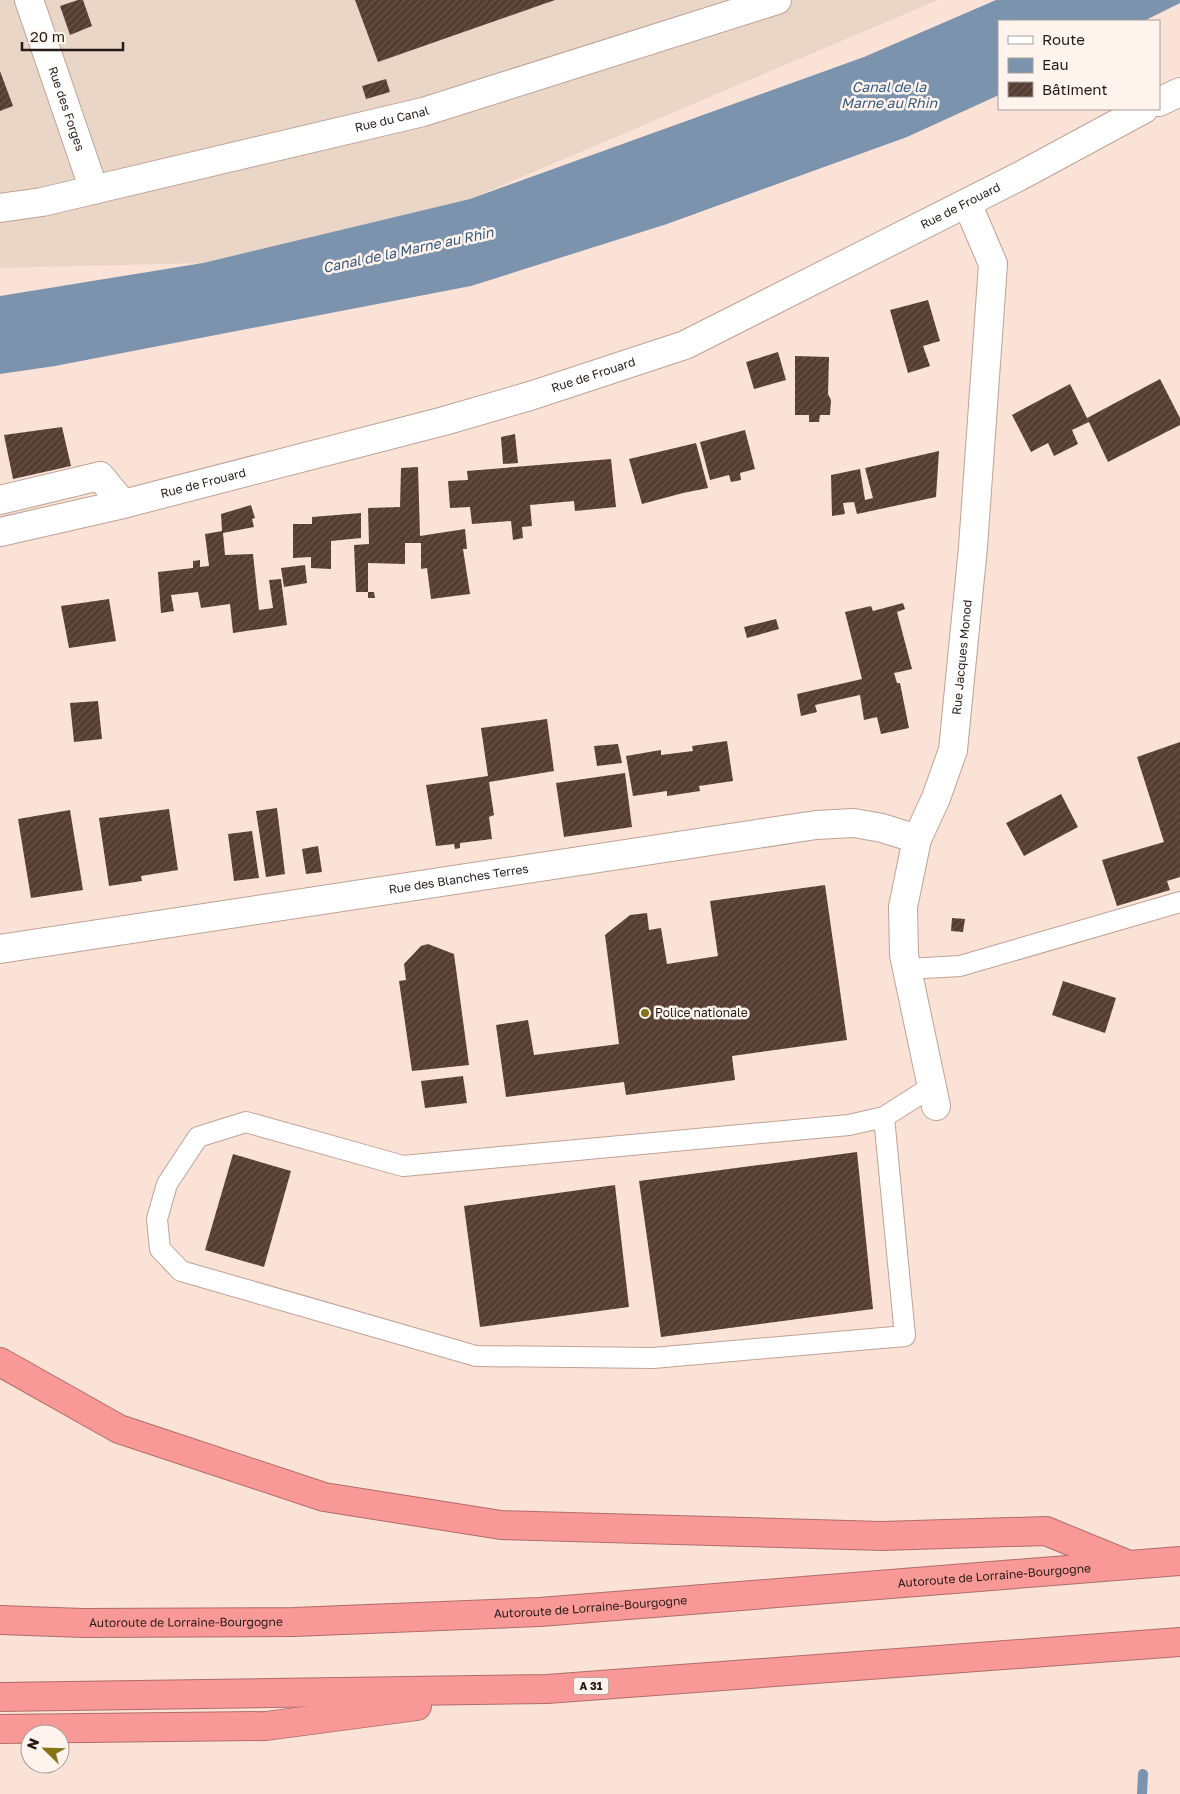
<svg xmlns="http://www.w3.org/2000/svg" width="1180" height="1794" font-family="'Golos Text',sans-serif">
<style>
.industrial{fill:#ead6c7}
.water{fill:#7c93ad}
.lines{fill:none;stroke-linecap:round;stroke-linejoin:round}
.stream{stroke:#7c93ad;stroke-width:10}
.building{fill:url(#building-hatch)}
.lane-casing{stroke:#bea294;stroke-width:22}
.street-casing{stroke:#bea294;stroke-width:30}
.secondary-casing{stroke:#bea294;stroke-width:30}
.highway-casing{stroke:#af6d6a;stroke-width:30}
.lane{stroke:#fff;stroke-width:20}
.street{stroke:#fff;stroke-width:28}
.secondary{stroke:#fff;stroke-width:28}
.highway{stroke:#f99997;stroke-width:28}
.poi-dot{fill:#847416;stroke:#fff3ed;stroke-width:2}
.labels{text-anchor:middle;stroke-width:5;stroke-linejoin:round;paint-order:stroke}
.shield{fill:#fff3ed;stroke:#665c56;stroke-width:1}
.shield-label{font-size:11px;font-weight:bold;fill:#251b16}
.street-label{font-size:12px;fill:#251b16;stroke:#fff3ed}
.poi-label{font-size:12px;fill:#251b16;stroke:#fff3ed;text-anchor:start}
.water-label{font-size:14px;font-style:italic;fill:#355a81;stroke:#fff3ed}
</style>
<defs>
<pattern id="building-hatch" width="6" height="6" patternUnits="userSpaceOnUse" patternTransform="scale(1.25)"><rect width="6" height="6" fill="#553d32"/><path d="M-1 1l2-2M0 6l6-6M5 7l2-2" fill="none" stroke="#6a564d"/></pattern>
</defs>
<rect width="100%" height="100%" fill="#fbe2d7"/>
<!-- industrial -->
<path class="industrial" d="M0 0H938L470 199 203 263 0 268Z"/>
<!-- water -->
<path class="water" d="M996 0H1180V3L1144 21H999V95L907 137 667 224 471 286 55 366 0 374V296L203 263 470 199 864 57Z"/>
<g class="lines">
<!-- stream -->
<path class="stream" d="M1142 1794 1143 1774"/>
</g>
<!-- building -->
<path class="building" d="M78 0H83L92 26 70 35 60 6Z
M355 0H555L378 62Z
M0 71 13 106 0 111Z
M386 79 390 92 366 99 362 86Z
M928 300 940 341 923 346 930 366 908 373 890 310Z
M778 352 786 380 754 389 746 362Z
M795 356 829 357 828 394 831 400 830 415H820L819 422H809V415H795Z
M1160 379 1180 418V425L1108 462 1089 422 1072 430 1078 444 1054 456 1048 443 1031 452 1012 415 1070 384 1087 418Z
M62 427 71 466 13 479 4 435Z
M745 430 755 469 740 473 741 480 731 482 729 475 710 480 700 442Z
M515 434 518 463 503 464 501 437Z
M696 443 708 488 683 493 642 504 629 459Z
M939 451 936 497 857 514 854 502 843 503 845 514 832 516 831 475 860 469 865 500 873 498 865 468Z
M611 459 616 507 575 511 574 501 530 505 532 526 522 527 523 538 513 540 511 521 472 524 470 507 450 508 448 481 468 480 467 471Z
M418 467 420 536 465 529 467 549H463L470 594 431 599 427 568 421 569V543H405V564L368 563V592H356L354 545 369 544 368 508 400 507 401 468Z
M251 505 255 518 252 519 254 527 223 533 225 555 253 554 259 610 273 608 269 580 281 579 287 625 233 633 230 604 201 608 198 592 171 595 174 611 161 613 158 572 193 568V561L200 560V567L209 566 205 534 222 531 221 514Z
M361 513V538L331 541V569L311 568V557L293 558V524H312V517Z
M305 565 307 583 284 587 281 568Z
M368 592H374L375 598H368Z
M109 599 116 641 69 648 61 606Z
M903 603 905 609 897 612 912 669 894 673 897 683H900L909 728 881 734 877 717 864 720 860 695 815 705 817 712 801 716 797 694 862 679 845 612 871 606 873 611Z
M776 619 779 629 747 638 744 627Z
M98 701 102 739 74 742 70 703Z
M547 719 554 771 489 782 494 815 489 817 492 839 460 843V848L455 849 454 844 436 846 426 785 488 776 481 728Z
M727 741 733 781 699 786 700 791 667 796V791L633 796 626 756 661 750V755L693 751 692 746Z
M1180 742V877L1167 881 1170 890 1117 906 1102 860 1164 842 1137 757Z
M618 744 622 763 597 766 594 746Z
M625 773 632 827 564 837 556 783Z
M1061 794 1078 827 1024 856 1006 823Z
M277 808 285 874 266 877 256 811Z
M169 809 178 870 141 876 142 881 109 886 99 818Z
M70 810 83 890 31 898 18 819Z
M252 831 259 878 234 881 228 834Z
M318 846 322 872 306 874 302 849Z
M825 885 847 1040 732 1056 735 1080 626 1095 624 1082 506 1097 496 1025 528 1020 534 1055 619 1044 605 935 630 915 647 913 649 930 661 928 667 964 718 956 710 901Z
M952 918 965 919 963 932 951 931Z
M428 944 454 954 469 1065 412 1071 399 981 406 980 404 964 421 946Z
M1063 981 1116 998 1105 1033 1052 1015Z
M463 1076 467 1103 425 1108 421 1081Z
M857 1152 873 1309 661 1337 639 1181Z
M233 1154 291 1171 264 1267 205 1250Z
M615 1185 629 1307 480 1327 464 1206Z"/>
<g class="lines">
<defs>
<path id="lane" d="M907 969 960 966 1180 902
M884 1117 905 1336 653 1358 476 1356 181 1271 160 1249 157 1219 167 1184 198 1137 246 1122 403 1166 849 1125 884 1117 931 1087"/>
<g id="street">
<path id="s1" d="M29 0 94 190"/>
<path id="s2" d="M0 208 42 202 423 112 777 0"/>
<path d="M0 500 100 476 123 504"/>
<path id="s3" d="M0 949 816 825 854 823 882 828 917 839"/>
<path id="s4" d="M936 1106 904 955 903 907 917 839 936 798 953 750 973 547 993 264 967 203"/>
</g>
<g id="secondary">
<path d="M1159 102 1180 92"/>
<path id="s5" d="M0 532 123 504 444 421 530 396 685 345 1020 176 1144 109"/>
</g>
<g id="highway">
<path d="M0 1362 119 1429 324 1497 501 1525 882 1536 1046 1531 1124 1563"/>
<path id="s6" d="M0 1620 83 1623 294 1622 540 1612 1180 1561"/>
<path d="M0 1697 547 1689 1180 1642"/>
<path d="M0 1729 266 1726 417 1706"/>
</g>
</defs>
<!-- lane casing -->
<use href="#lane" class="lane-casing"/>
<!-- street casing -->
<use href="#street" class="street-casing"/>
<!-- secondary casing -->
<use href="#secondary" class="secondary-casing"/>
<!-- highway casing -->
<use href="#highway" class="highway-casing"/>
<!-- lane -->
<use href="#lane" class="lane"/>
<!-- street -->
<use href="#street" class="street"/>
<!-- secondary -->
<use href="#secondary" class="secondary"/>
<!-- highway -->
<use href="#highway" class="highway"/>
</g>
<!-- markers -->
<circle class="poi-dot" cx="645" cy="1013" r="5"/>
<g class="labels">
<!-- shield labels -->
<rect class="shield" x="573.5" y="1677.5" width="35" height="17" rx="4"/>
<g class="shield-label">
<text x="591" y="1690">A 31</text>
</g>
<!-- street labels -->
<g class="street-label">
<text dy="4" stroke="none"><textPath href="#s1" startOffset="115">Rue des Forges</textPath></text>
<text dy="4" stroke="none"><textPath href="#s2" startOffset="402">Rue du Canal</textPath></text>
<text dy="4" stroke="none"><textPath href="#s5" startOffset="1019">Rue de Frouard</textPath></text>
<text dy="4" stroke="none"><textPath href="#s5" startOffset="614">Rue de Frouard</textPath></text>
<text dy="4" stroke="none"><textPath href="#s5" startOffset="209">Rue de Frouard</textPath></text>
<text dy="4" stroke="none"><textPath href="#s4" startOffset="461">Rue Jacques Monod</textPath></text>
<text dy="4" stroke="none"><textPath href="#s3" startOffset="464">Rue des Blanches Terres</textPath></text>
<text dy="4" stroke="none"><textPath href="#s6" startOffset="996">Autoroute de Lorraine-Bourgogne</textPath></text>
<text dy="4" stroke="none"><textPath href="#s6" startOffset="591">Autoroute de Lorraine-Bourgogne</textPath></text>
<text dy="4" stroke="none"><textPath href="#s6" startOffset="186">Autoroute de Lorraine-Bourgogne</textPath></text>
</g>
<!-- poi labels -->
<g class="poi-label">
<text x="655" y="1017">Police nationale</text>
</g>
<!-- water labels -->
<g class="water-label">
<text x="889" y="92">Canal de la<tspan x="889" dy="16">Marne au Rhin</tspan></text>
<text transform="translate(408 250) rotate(-12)" y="5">Canal de la Marne au Rhin</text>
</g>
</g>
<!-- legend -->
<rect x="998" y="20" width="162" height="90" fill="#fff3ed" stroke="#a89d97"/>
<rect x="1008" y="36" width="25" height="8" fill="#ffffff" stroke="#a89d97"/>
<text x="1042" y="45" font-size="15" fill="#251b16">Route</text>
<rect x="1008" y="58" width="25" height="15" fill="#7c93ad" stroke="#a89d97"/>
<text x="1042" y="70" font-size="15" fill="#251b16">Eau</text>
<rect x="1008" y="82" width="25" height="15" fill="url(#building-hatch)" stroke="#a89d97"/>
<text x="1042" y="95" font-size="15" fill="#251b16">Bâtiment</text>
<!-- north arrow -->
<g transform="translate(45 1749) rotate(293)"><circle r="24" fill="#fff3ed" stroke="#a89d97"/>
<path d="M0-4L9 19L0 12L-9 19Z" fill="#847416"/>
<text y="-8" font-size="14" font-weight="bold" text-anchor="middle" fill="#251b16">N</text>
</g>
<!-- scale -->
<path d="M22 42v8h101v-8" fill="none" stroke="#251b16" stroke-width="2.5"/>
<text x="30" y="42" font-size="15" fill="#251b16" stroke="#fff3ed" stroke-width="4" paint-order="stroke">20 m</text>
</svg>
